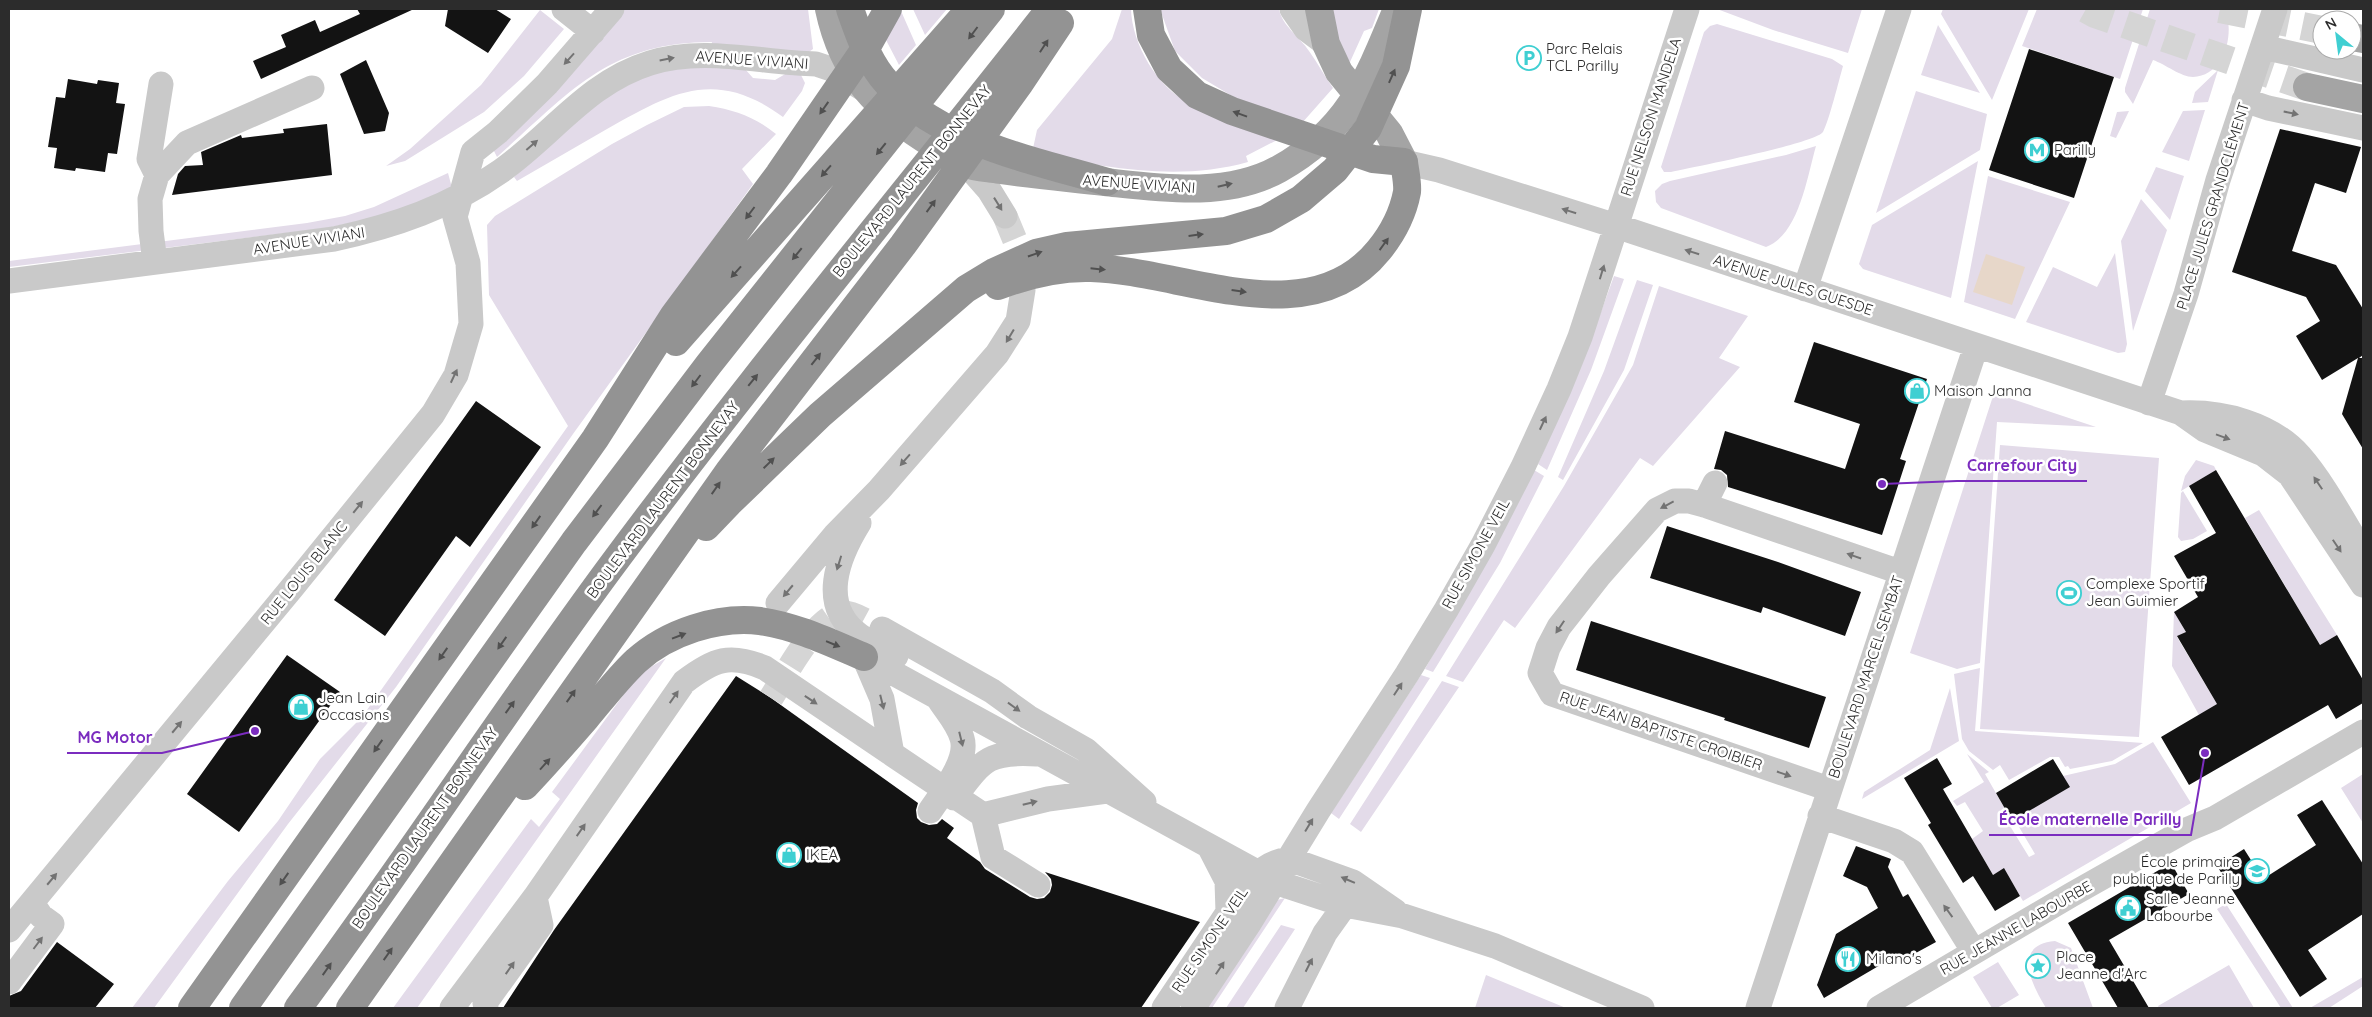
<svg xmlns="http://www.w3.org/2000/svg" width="2372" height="1017" font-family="Quicksand,sans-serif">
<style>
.green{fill:#e3dbe9;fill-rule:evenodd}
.water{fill:#e7d7c9}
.building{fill:#131313}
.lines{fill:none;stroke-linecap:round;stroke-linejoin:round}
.minor-tunnel{stroke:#d5d5d5;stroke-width:25;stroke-dasharray:25 12;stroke-linecap:butt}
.major-tunnel{stroke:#d5d5d5;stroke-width:28;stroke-dasharray:28 14;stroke-linecap:butt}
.minor{stroke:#c9c9c9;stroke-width:25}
.major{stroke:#a4a4a4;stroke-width:28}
.highway{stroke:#939393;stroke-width:28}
.oneway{fill:#505050}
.oneway2{fill:#737373}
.oneway3{fill:#5c5c5c}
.labels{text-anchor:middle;stroke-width:5;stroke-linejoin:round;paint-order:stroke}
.poi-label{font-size:15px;fill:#2c2c2c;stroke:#fff;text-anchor:start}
.street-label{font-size:15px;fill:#2c2c2c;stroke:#fff}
.leader{fill:none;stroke:#7b2cbf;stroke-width:2}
.callout-dot{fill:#7b2cbf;stroke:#fff;stroke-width:2}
.callout-label{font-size:16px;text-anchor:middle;font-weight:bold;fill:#7b2cbf;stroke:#fff;stroke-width:5;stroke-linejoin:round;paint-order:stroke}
</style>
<rect width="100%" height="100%" fill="#fff"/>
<!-- green -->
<path class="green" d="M619 9H808L813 49 806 54 711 46 712 42C608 42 569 93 497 157L491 145Z
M913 9H947L925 35Z
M1122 9H1131C1132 44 1157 87 1189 103 1218 118 1249 128 1279 139L1246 156 1248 162C1177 182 1104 167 1032 153L1037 130 1112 39Z
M1160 9H1279C1282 26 1300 37 1309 51 1318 63 1324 76 1333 88L1302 123 1237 99 1202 78 1175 51Z
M1331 9H1379L1372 28 1364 31 1350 62 1341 52Z
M1717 9H1862L1848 53 1773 30Z
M1943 9H2029L1992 100 1941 14Z
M2037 9H2143L2120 79 2022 46Z
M2150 9H2225C2235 33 2225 76 2193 77 2181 77 2165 64 2153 60L2133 104 2125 92V88Z
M540 10 564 29 524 76 484 112 405 161 386 166 410 149 481 85Z
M901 11 916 45 899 65 886 40Z
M1717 24 1832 59 1843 66C1839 80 1829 121 1823 132 1814 144 1693 167 1671 172H1664L1661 167 1704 32 1710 26Z
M1938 25 1980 93 1921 75Z
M685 67 745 69 753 78 775 80 787 73 801 75 805 83 802 91 783 117C715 67 671 93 607 129 577 146 547 164 517 181L514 177C557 139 599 92 655 73 664 70 675 69 685 67Z
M2218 70 2208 102 2192 103 2195 92Z
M1916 91 1987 114 1980 150 1876 213Z
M709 106C735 110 755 117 776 134L742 169 753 184 573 434 396 687 288 824 154 1008H132L228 881 278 821 320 759 362 717 568 426 489 295 487 225 495 216 612 144 647 125 684 107Z
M2205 110 2189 161 2162 152 2183 111Z
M2129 111 2116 138 2110 136 2117 112Z
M1816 146C1807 177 1799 235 1766 247L1661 208 1656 202 1655 191 1662 184 1670 181 1786 155Z
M1978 161 1951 298 1863 269 1859 264 1872 225Z
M2156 167 2184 176 2170 220 2145 191Z
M448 173 452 188 391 214 327 228 9 267V261L307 223 345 216 374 207Z
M1988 176 2070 202 2015 319 1964 302Z
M2141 199 2167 230 2133 331 2121 241Z
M2115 253 2127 344 2125 352 2118 353 2026 322 2053 267 2097 287Z
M1614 276 1624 279 1591 370 1547 470 1538 464 1582 364Z
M1637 280 1653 285 1624 370 1563 480 1558 477 1604 371Z
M1659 286 1748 316 1719 358 1740 367 1653 466 1640 458 1515 628 1504 620 1463 682 1446 676 1564 486 1633 365Z
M1994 393 2096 427 1997 422 1980 663 1957 669 1910 653Z
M2000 445 2159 458 2139 737 1980 729Z
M2196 460 2214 466 2216 470 2181 491 2185 476Z
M1534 470 1544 476 1500 563 1433 672 1425 669Z
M2183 491 2207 531 2193 539 2181 541 2178 537 2181 493Z
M2259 510 2337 635 2320 645 2245 518Z
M2174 612 2186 632 2177 637 2217 704 2199 715 2172 666Z
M666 658 417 1008H393L531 819 539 827 560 799 552 792 630 686 642 672Z
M1980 668 1975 731 2143 743 2112 761 2070 769 2068 766 2065 767 2059 757H2050L2009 780 2000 765 1993 770 1969 751 1962 739 1954 674Z
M1421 675 1430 678 1339 819 1331 813Z
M1442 681 1459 687 1361 832 1350 824Z
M1950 688 1959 741 1862 799 1864 792 1930 750Z
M2153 742 2191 803 2023 901 2004 869 1993 875 1972 839 1983 831 1965 802 1957 806 1953 801 1984 782 1967 754 1989 772 1985 774 2012 821 2063 776 2115 764ZM2016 822 2035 854 2029 857 2010 826Z
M2363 774V823L2341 788Z
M1285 898 1212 1008H1200L1277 900Z
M2226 904 2293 1008H2281L2217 909Z
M1281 925 1295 929 1243 1008H1226Z
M2055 941 2071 948 2093 1008H2046C2032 985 2011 945 2055 941Z
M1998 962 2019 995 1997 1008H1992L1973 977Z
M2229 965 2254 1008H2159L2158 1006Z
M1486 975 1566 1008H1475Z
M2363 977V986L2329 1008H2310Z"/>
<!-- water -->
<path class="water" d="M1986 254 2025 267 2012 305 1973 292Z"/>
<!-- building -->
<path class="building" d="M357 9H414L261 79 253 61 286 47 281 35 315 20 320 32 360 14Z
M448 9H495L511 19 488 53 445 26Z
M2029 49 2114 77 2074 198 1989 170Z
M366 60 389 113 385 131 364 134 340 74Z
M68 79 97 84 98 80 119 83 116 103 125 104 117 154 108 153 105 172 76 168 75 171 54 168 57 148 48 147 56 97 65 98Z
M327 124 332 175 172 195 178 174 185 166 203 165 201 152 241 135 242 138 284 133 283 129Z
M2280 129 2361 147 2346 193 2315 183 2292 251 2336 265 2363 309V355L2359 358H2363V449L2342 414 2358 358 2322 380 2296 336 2320 321 2306 297 2232 272Z
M1814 342 1927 379 1900 459 1906 461 1882 535 1728 487 1727 475 1721 470 1714 469 1725 431 1845 469 1860 424 1794 402Z
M476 401 541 447 470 547 456 536 385 636 334 600Z
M2216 470 2320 645 2337 635 2363 680V703L2336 719 2328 705 2189 785 2161 737 2217 704 2177 636 2186 632 2174 612 2198 597 2174 556 2216 533 2189 486Z
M1667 526 1778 562 1861 592 1845 636 1763 607 1761 613 1650 578Z
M1591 621 1826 697 1809 748 1724 720 1725 718 1576 670Z
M287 655 340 692 239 832 187 794Z
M736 676 771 698 918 803 916 810 917 818 921 822 929 825 937 824 942 819 954 828 947 838 980 862 985 869 1030 897 1037 899 1044 898 1050 892 1052 885 1051 879 1045 872 1200 922 1141 1008H503L554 930Z
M1937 758 1952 784 1943 789 1993 875 2004 868 2020 896 1995 911 1973 876 1963 883 1928 825 1931 823 1904 778Z
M2053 759 2070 787 2012 821 1996 793Z
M2322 800 2363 864V914L2308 950 2327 979 2300 997 2217 866 2244 849 2263 879 2316 845 2297 815Z
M1856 846 1891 859 1888 867 1903 897 1908 894 1936 942 1903 960 1899 954 1824 998 1817 985 1836 934 1878 908 1867 887 1843 876Z
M2171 863 2189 894 2109 940 2149 1008H2118L2068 923Z
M57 942 114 984 95 1008H9V996L21 991Z"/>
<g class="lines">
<!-- minor-tunnel -->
<path class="minor-tunnel" d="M1005 216 1017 245 1022 279
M771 698C785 676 814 619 841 613 849 612 859 617 866 621"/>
<!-- major-tunnel -->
<path class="major-tunnel" d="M2086 9 2095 14 2307 87
M2220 9 2322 30"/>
<!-- minor -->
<path class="minor" d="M564 9 593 32
M1292 9 1306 29 1326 44
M2263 47 2363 70
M2244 100 2268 108 2363 128
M1404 162 1439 170 1616 226 2181 413 2205 430 2263 454 2290 475 2363 585
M967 165 989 190 1005 216
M157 175 149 159 161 84
M155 262 151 231 150 199 157 175 187 143 312 88
M9 281 334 239C394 226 450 207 501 171 552 135 588 82 650 63 704 46 761 63 816 64L831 69 862 88
M1805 289 1899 9
M2149 403 2186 294 2218 180 2275 9
M2181 413C2223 411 2272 424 2300 456 2323 482 2345 524 2363 553
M1704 505 1715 483
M859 523C838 557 818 605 859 635 870 643 884 649 896 656
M778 603 835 535 879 490 997 354 1018 321 1023 290
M882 629 992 691 1028 717 1086 750 1144 802
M864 657 1275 882 1345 905 1403 916 1495 946 1642 1008
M864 657 882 699 892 754 983 815 993 857 1038 885
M1829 789 1552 694 1540 673 1548 648 1559 627 1599 576 1657 510 1675 501H1689L1704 505 1900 572
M954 798C983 760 987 751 1037 754
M930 811C942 793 969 760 962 738 958 724 948 713 940 701
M983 815 1048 799 1107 791
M1820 816 1894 841 1912 852 1974 952
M1210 848 1227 881 1228 912
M9 930 291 589 433 414 456 375 471 324 468 263 455 217 473 152 498 132 547 84 612 9
M9 982 52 924 41 916 32 903
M452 1008 535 897
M486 1008 485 1003 541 925 535 897 684 682C714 659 730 653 765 668L892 754
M1164 1008 1245 887C1258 872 1269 862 1289 859L1353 882 1395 911
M1193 1008 1250 922 1318 811 1407 674 1446 610 1483 545 1523 467 1559 389 1580 337 1687 9
M1287 1008 1325 933 1345 905
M1758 1008 1976 346
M1879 1008 2071 895 2186 830 2215 818 2363 732"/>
<!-- major -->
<path class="major" d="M829 9C843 75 878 111 934 145 944 151 955 159 966 164 976 168 989 168 1000 170 1035 175 1070 178 1105 182 1161 188 1227 198 1279 169 1349 130 1368 79 1397 9
M1319 9 1326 44 1339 72 1389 133 1404 162
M2352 37 2363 39
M2307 87 2363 99"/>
<!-- highway -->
<path class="highway" d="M850 9C858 32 867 58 882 77 932 141 1033 160 1107 182
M998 286C1027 275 1060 267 1091 268 1182 270 1309 337 1379 250 1392 234 1403 213 1407 192 1408 183 1405 171 1404 162L1373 159 1232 111 1197 95 1169 69 1151 35 1147 9
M676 342 970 9
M706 527 729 503 820 415 966 289 994 272 1036 253 1067 246 1226 231 1266 219 1301 199 1335 170 1368 128 1396 66 1408 9
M525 786C546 764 566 741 586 718 602 699 618 678 636 661 668 632 718 616 760 621 796 626 831 643 864 657
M192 1008 595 439 674 315 779 174 869 43 888 9
M243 1008 574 542 709 364 991 9
M298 1008C404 865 501 716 607 572 749 380 902 197 1050 9
M350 1008 729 471 903 245 1020 83 1060 23"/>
</g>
<!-- one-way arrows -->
<defs><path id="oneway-solid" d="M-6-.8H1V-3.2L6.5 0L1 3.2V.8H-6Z" transform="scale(1.25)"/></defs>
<g class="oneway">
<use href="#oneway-solid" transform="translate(973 33) rotate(127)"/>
<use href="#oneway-solid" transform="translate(1044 46) rotate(-57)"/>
<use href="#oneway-solid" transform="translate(1392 76) rotate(-66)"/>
<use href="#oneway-solid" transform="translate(824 108) rotate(125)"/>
<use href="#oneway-solid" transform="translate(1240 114) rotate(-160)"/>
<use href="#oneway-solid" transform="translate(881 149) rotate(129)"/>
<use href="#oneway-solid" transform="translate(826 171) rotate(131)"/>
<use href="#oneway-solid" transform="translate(931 206) rotate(-54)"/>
<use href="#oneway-solid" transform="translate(750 213) rotate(127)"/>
<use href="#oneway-solid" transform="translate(1196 235) rotate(-7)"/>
<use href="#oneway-solid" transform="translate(1384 244) rotate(-54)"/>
<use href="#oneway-solid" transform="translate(797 254) rotate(129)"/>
<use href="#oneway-solid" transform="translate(1035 254) rotate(-19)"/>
<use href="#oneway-solid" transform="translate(1098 269) rotate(6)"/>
<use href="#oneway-solid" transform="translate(736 272) rotate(132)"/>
<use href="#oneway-solid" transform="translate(1239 291) rotate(8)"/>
<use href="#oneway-solid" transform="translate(816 359) rotate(-52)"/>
<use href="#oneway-solid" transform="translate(753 380) rotate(-51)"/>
<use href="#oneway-solid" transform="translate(696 381) rotate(127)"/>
<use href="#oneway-solid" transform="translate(769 463) rotate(-44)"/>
<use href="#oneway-solid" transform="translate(716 488) rotate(-55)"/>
<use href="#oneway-solid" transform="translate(597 511) rotate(127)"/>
<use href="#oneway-solid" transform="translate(536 522) rotate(125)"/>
<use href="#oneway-solid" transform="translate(679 636) rotate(-21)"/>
<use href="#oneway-solid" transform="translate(502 643) rotate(125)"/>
<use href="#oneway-solid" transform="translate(833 644) rotate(22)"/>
<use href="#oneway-solid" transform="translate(443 654) rotate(125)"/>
<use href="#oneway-solid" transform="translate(571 696) rotate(-55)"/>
<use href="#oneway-solid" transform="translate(510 707) rotate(-54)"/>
<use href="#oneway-solid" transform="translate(378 746) rotate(125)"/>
<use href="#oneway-solid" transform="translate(545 764) rotate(-48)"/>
<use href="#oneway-solid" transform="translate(284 879) rotate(125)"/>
<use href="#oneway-solid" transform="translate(388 954) rotate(-55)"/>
<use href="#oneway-solid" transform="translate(327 969) rotate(-55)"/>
</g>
<g class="oneway2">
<use href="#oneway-solid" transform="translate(569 59) rotate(132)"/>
<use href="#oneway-solid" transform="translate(667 59) rotate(-11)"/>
<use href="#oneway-solid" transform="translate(2291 113) rotate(12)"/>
<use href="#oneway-solid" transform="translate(532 145) rotate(-41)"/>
<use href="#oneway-solid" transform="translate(998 204) rotate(58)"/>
<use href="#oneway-solid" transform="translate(1569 211) rotate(-163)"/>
<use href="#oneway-solid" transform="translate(1692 252) rotate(-162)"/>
<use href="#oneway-solid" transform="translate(1602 272) rotate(-73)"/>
<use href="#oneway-solid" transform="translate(1010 336) rotate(121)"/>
<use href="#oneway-solid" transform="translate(454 376) rotate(-65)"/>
<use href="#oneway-solid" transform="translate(1543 423) rotate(-65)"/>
<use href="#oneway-solid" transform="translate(2223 437) rotate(20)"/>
<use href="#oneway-solid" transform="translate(905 460) rotate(131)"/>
<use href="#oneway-solid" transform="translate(2318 483) rotate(-124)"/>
<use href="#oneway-solid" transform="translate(1667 505) rotate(152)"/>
<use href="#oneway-solid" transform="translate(358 507) rotate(-51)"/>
<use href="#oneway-solid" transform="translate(2337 546) rotate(56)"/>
<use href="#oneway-solid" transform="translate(1854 556) rotate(-161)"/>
<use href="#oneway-solid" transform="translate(839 563) rotate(107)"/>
<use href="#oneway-solid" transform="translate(788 591) rotate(130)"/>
<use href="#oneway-solid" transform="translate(1560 627) rotate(124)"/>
<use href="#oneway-solid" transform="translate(1398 689) rotate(-57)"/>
<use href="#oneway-solid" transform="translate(674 697) rotate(-55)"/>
<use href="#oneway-solid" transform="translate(811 700) rotate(34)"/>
<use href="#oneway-solid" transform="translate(882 702) rotate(76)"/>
<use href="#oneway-solid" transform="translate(1014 707) rotate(36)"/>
<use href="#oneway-solid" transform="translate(177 727) rotate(-50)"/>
<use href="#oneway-solid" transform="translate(961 739) rotate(76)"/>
<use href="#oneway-solid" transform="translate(1784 774) rotate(19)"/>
<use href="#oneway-solid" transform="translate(1030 803) rotate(-14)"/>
<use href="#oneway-solid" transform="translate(1309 825) rotate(-59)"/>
<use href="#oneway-solid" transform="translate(581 830) rotate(-55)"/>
<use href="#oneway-solid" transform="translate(52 879) rotate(-50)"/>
<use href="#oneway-solid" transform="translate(1348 880) rotate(-157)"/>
<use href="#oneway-solid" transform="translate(1948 911) rotate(-126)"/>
<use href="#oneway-solid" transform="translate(38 943) rotate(-53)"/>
<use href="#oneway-solid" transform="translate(1309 965) rotate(-63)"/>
<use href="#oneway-solid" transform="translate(510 968) rotate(-55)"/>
<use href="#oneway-solid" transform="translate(1220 968) rotate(-56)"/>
</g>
<use class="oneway3" href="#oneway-solid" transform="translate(1225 185) rotate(-13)"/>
<!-- icons -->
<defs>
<symbol id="parking-ring" viewBox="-11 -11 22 22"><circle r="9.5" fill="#fff" stroke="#3fcfd2" stroke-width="1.5"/><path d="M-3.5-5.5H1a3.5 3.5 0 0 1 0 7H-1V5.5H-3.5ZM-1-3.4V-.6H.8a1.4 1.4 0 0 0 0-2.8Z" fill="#3fcfd2"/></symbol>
<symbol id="metro-ring" viewBox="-11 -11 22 22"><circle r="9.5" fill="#fff" stroke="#3fcfd2" stroke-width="1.5"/><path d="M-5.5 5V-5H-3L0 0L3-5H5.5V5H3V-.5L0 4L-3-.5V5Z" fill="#3fcfd2"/></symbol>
<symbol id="shop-ring" viewBox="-11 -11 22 22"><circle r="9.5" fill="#fff" stroke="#3fcfd2" stroke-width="1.5"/><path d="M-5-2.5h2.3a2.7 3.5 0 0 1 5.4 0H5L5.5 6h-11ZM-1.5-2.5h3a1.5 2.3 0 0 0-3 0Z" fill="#3fcfd2"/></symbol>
<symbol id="stadium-ring" viewBox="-11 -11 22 22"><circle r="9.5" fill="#fff" stroke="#3fcfd2" stroke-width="1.5"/><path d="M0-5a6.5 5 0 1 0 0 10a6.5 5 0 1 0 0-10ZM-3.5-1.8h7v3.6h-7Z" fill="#3fcfd2"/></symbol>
<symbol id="school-ring" viewBox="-11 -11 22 22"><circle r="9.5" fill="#fff" stroke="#3fcfd2" stroke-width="1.5"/><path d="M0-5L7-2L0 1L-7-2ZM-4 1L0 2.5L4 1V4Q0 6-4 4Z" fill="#3fcfd2"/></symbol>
<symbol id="civic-ring" viewBox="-11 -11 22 22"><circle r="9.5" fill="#fff" stroke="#3fcfd2" stroke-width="1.5"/><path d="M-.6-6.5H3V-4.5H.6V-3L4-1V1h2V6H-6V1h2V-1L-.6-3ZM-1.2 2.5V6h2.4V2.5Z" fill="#3fcfd2"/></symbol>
<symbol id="restaurant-ring" viewBox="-11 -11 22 22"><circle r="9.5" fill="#fff" stroke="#3fcfd2" stroke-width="1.5"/><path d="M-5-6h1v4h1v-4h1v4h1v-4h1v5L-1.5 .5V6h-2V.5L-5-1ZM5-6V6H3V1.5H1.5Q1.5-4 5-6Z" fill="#3fcfd2"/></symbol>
<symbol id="sight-ring" viewBox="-11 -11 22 22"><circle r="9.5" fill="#fff" stroke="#3fcfd2" stroke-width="1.5"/><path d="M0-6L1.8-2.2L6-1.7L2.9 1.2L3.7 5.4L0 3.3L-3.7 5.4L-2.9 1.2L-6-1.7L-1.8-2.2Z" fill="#3fcfd2"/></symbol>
</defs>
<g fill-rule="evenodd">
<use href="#parking-ring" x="1515" y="44" width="28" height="28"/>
<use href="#metro-ring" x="2023" y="136" width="28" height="28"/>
<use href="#shop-ring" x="1903" y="377" width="28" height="28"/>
<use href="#stadium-ring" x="2055" y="579" width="28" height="28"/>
<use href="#shop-ring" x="287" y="693" width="28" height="28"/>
<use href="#shop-ring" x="775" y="841" width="28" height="28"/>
<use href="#school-ring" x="2243" y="857" width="28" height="28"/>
<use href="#civic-ring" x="2114" y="894" width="28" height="28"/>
<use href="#restaurant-ring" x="1834" y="945" width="28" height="28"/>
<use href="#sight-ring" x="2024" y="952" width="28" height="28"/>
</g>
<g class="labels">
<!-- poi labels -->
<g class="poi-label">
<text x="1546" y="54">Parc Relais<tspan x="1546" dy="17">TCL Parilly</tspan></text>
<text x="2054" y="155">Parilly</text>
<text x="1934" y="396">Maison Janna</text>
<text x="2086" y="589">Complexe Sportif<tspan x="2086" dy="17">Jean Guimier</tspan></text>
<text x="318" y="703">Jean Lain<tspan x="318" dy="17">Occasions</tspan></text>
<text x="806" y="860">IKEA</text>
<text x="2240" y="867" text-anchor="end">École primaire<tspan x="2240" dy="17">publique de Parilly</tspan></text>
<text x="2146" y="904">Salle Jeanne<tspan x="2146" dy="17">Labourbe</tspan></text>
<text x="2056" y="962">Place<tspan x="2056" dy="17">Jeanne d'Arc</tspan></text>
<text x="1866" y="964">Milano's</text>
</g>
<!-- street labels -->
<g class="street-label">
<text transform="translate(752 60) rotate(4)" y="5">AVENUE VIVIANI</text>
<text transform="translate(1651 117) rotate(-72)" y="5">RUE NELSON MANDELA</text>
<text transform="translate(912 181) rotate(-51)" y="5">BOULEVARD LAURENT BONNEVAY</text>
<text transform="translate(1139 184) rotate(4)" y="5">AVENUE VIVIANI</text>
<text transform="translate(2213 206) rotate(-73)" y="5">PLACE JULES GRANDCLÉMENT</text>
<text transform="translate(309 241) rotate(-9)" y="5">AVENUE VIVIANI</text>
<text transform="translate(1793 285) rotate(18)" y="5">AVENUE JULES GUESDE</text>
<text transform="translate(663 500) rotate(-53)" y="5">BOULEVARD LAURENT BONNEVAY</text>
<text transform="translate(1476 554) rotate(-61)" y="5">RUE SIMONE VEIL</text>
<text transform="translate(304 573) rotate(-51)" y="5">RUE LOUIS BLANC</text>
<text transform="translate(1866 677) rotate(-72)" y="5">BOULEVARD MARCEL SEMBAT</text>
<text transform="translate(1661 731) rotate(19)" y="5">RUE JEAN BAPTISTE CROIBIER</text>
<text transform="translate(425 828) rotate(-55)" y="5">BOULEVARD LAURENT BONNEVAY</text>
<text transform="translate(2016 928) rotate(-30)" y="5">RUE JEANNE LABOURBE</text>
<text transform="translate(1210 940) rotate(-56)" y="5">RUE SIMONE VEIL</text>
</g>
</g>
<!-- callouts -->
<path class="leader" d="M1882 484L1957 481H2087M255 731L162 753H67M2205 753L2191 835H1989"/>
<g class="callout-dot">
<circle cx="1882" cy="484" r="5"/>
<circle cx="255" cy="731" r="5"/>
<circle cx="2205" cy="753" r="5"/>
</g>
<g class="callout-label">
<text x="2022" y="471">Carrefour City</text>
<text x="115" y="743">MG Motor</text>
<text x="2090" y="825">École maternelle Parilly</text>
</g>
<!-- border -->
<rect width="2372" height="1017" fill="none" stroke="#2c2c2c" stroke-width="20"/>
<!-- north arrow -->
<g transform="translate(2337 35) rotate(331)"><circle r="24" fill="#ffffff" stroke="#ababab"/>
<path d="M0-4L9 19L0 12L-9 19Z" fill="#3fcfd2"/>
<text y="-8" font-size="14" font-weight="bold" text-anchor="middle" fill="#2c2c2c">N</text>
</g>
</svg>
